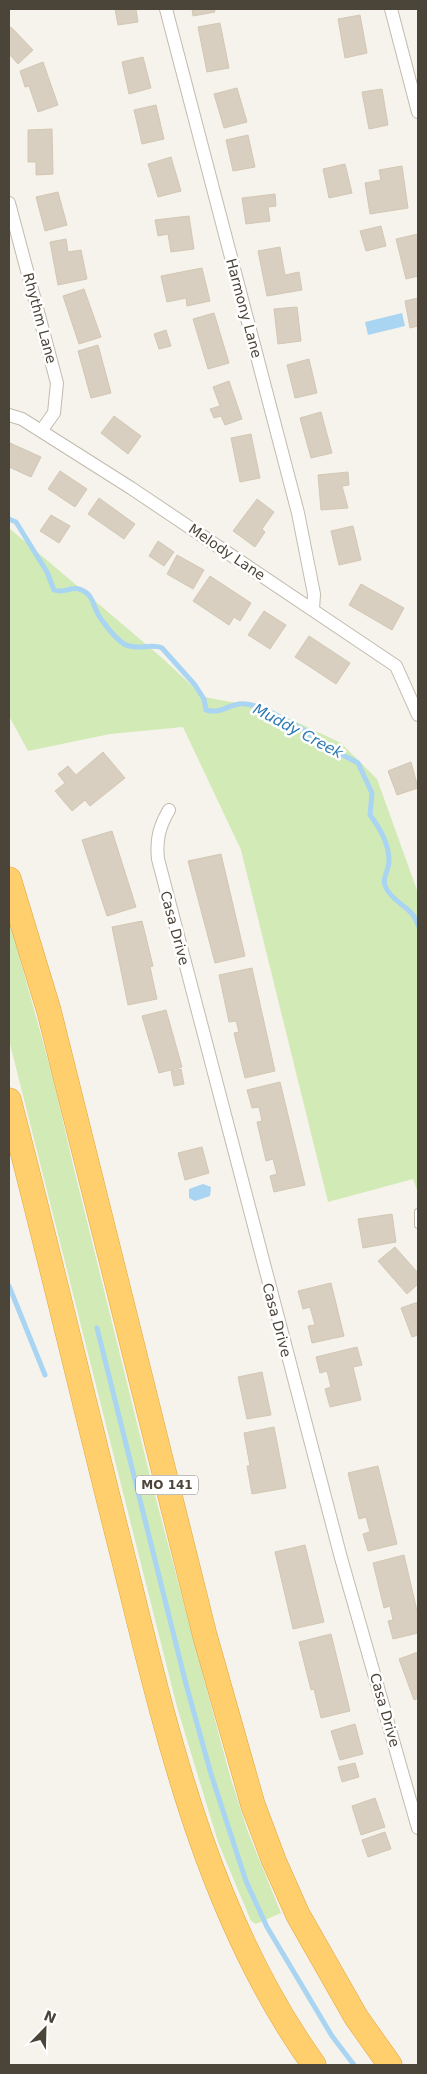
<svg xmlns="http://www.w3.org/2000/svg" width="427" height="2074" font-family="'DejaVu Sans',sans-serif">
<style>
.green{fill:#d2eab5}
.water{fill:#a9d4f2}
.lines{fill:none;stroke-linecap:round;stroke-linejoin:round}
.stream{stroke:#a9d4f2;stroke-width:5}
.building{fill:#d8cfc1;stroke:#d3c7b4}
.lane-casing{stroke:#c2bbae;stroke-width:8}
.street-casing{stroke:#c2bbae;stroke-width:14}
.highway-casing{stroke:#e0a43c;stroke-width:25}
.lane{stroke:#fff;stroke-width:6}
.street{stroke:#fff;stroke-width:12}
.highway{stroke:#ffcf6e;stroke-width:24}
.labels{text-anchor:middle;stroke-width:5;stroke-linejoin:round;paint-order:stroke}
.shield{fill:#fff;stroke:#817c74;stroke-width:1}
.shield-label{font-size:12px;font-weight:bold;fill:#4b4439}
.street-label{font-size:14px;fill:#4b4439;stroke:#fff}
.water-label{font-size:15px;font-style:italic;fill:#2e7ab2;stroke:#fff}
</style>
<rect width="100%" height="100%" fill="#f6f3ec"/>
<!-- green -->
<path class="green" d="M9 528 161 657 204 697 269 709 341 743 377 779 418 893V1193L413 1179 328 1202 241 850 183 727 110 734 28 751 9 716Z
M9 919 54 1082 73 1165 153 1488 230 1776 248 1832 281 1913 256 1924 251 1921 218 1842 177 1707 9 1040Z"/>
<!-- water -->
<path class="water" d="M402 313 405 326 368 335 365 322Z
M203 1184 211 1187 210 1196 195 1201 189 1198V1189Z"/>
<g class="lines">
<!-- stream -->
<path class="stream" d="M9 519 16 522 47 572 54 590C65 594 71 586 79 589 95 594 92 607 101 619 106 626 116 639 124 644 136 651 150 643 162 648L195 685 204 699 206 710C222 714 225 706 239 704 258 701 291 724 308 732L313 739 358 763 372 793 370 815C380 828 389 844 389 861 389 871 381 878 386 888 394 904 413 907 418 925
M9 1286 45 1375
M97 1328 186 1684 211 1774 246 1881 267 1927 332 2036 354 2065"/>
</g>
<!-- building -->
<path class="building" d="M115 9H136L138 22 118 25Z
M192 9H214L215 12 193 16Z
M360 15 367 53 345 58 338 19Z
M220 23 229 68 207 72 198 27Z
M11 27 33 50 18 64 9 54V29Z
M143 57 151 88 129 94 122 62Z
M43 62 58 105 38 112 29 86 25 87 20 71Z
M237 88 247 122 224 128 214 94Z
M382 89 388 125 369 129 362 92Z
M156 105 164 139 142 144 134 110Z
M52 129 53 174 36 175V162H28V130Z
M248 135 255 167 233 171 226 140Z
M171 157 181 191 158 197 148 164Z
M345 164 352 193 329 198 323 169Z
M402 166 408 208 370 214 365 183 381 180 379 170Z
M58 192 67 225 45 231 36 197Z
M275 194 276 206 268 207 270 221 246 224 242 198Z
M189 216 194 249 171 252 168 234 158 236 155 220Z
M381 226 386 246 366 251 360 231Z
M418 234V276L406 279 396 239Z
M66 239 68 252 81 250 87 279 58 285 50 242Z
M280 247 285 275 299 272 302 290 267 296 258 251Z
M202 268 210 301 187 306 186 298 167 302 161 276Z
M84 289 101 337 79 344 63 296Z
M418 298V326L410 328 405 301Z
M297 307 301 341 278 344 274 309Z
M214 313 229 363 208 369 193 319Z
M166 330 171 346 159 349 154 334Z
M98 345 111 393 91 398 78 351Z
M309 359 317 393 295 398 287 365Z
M229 381 242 419 225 425 221 416 214 418 210 409 220 406 213 387Z
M321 412 332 453 311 458 300 418Z
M114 416 141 436 128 454 101 433Z
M251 434 260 478 240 482 231 438Z
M10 443 41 457 31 477 9 467Z
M60 471 87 489 75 507 48 489Z
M348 472 349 485 342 486 348 508 321 510 318 475Z
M99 498 135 524 124 539 88 514Z
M257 499 274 512 262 529 265 532 255 547 233 531Z
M51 515 70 526 59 543 40 531Z
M353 526 361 560 339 565 331 531Z
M158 541 174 552 164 566 149 556Z
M177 555 204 570 193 589 167 574Z
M210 576 251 603 240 621 234 617 229 625 193 601Z
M361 584 404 608 392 630 349 605Z
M264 611 286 625 270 649 248 635Z
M309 636 350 663 336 684 295 657Z
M103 752 125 778 90 806 85 800 72 811 55 791 65 783 58 774 68 766 76 775Z
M411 762 418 788 397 795 388 771Z
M112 831 136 907 107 916 82 840Z
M221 854 245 956 215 963 188 861Z
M142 921 153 966 150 967 157 999 128 1005 112 927Z
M252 968 275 1071 245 1078 234 1033 239 1032 236 1021 229 1022 219 975Z
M166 1010 182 1067 159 1073 142 1016Z
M181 1069 184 1084 174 1086 171 1071Z
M280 1082 305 1185 274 1192 270 1176 277 1174 273 1159 266 1161 257 1122 262 1121 259 1107 252 1108 247 1090Z
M202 1147 209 1173 185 1180 178 1153Z
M392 1214 396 1242 363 1248 358 1219Z
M395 1247 418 1273V1284L407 1294 378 1261Z
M331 1283 344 1336 312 1343 308 1326 315 1325 310 1307 303 1309 298 1291Z
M418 1302V1335L412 1337 401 1308Z
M357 1347 362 1365 353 1367 361 1400 330 1407 325 1389 331 1387 327 1371 320 1373 316 1357Z
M262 1372 271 1415 247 1419 238 1377Z
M274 1427 286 1488 252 1494 247 1466H250L244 1433Z
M378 1466 397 1544 368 1551 363 1534 370 1532 366 1517 359 1519 348 1473Z
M305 1545 324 1622 293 1629 275 1552Z
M404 1555 418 1615V1633L393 1639 388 1621 393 1620 390 1606 384 1608 373 1563Z
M331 1634 350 1711 321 1718 314 1689 311 1690 299 1642Z
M418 1652V1698L414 1700 399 1659Z
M355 1724 363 1754 340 1760 331 1731Z
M355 1763 359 1777 342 1782 338 1767Z
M375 1798 385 1827 361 1835 352 1806Z
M385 1832 391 1849 368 1857 362 1840Z"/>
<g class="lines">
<defs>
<path id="lane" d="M418 1212V1225"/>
<path id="street" d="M166 9 298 513 314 594 313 609
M391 9 418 112
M9 203 57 383 54 413 41 431
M9 415 22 419 131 488 396 666 418 715
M169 810C159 827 156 840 158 859L341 1558 418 1828"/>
<path id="highway" d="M9 879 49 1011 205 1636 253 1805 274 1861 298 1915 356 2017 390 2065
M9 1100C49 1253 85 1407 124 1561 167 1735 208 1917 314 2065"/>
</defs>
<!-- lane casing -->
<use href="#lane" class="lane-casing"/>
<!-- street casing -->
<use href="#street" class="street-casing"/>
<!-- highway casing -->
<use href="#highway" class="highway-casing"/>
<!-- lane -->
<use href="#lane" class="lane"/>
<!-- street -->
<use href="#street" class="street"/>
<!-- highway -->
<use href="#highway" class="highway"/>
</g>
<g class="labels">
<!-- shield labels -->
<rect class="shield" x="136" y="1475.5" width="62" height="19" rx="4"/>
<g class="shield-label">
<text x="167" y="1489">MO 141</text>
</g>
<!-- street labels -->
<g class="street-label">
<text transform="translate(244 308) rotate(75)" y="5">Harmony Lane</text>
<text transform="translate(40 318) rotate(75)" y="5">Rhythm Lane</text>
<text transform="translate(227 552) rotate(34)" y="5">Melody Lane</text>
<text transform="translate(175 928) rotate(75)" y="5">Casa Drive</text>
<text transform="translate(277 1320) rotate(75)" y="5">Casa Drive</text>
<text transform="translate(385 1710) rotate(74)" y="5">Casa Drive</text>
</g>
<!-- water labels -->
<g class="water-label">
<text transform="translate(298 731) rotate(28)" y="5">Muddy Creek</text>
</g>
</g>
<!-- border -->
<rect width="427" height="2074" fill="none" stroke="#4b4439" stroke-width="20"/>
<!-- north arrow -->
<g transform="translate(45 2029) rotate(23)" stroke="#ffffff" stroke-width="4" paint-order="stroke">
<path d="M0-4L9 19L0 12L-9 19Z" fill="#4b4439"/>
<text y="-8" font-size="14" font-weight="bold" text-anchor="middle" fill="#4b4439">N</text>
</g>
</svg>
